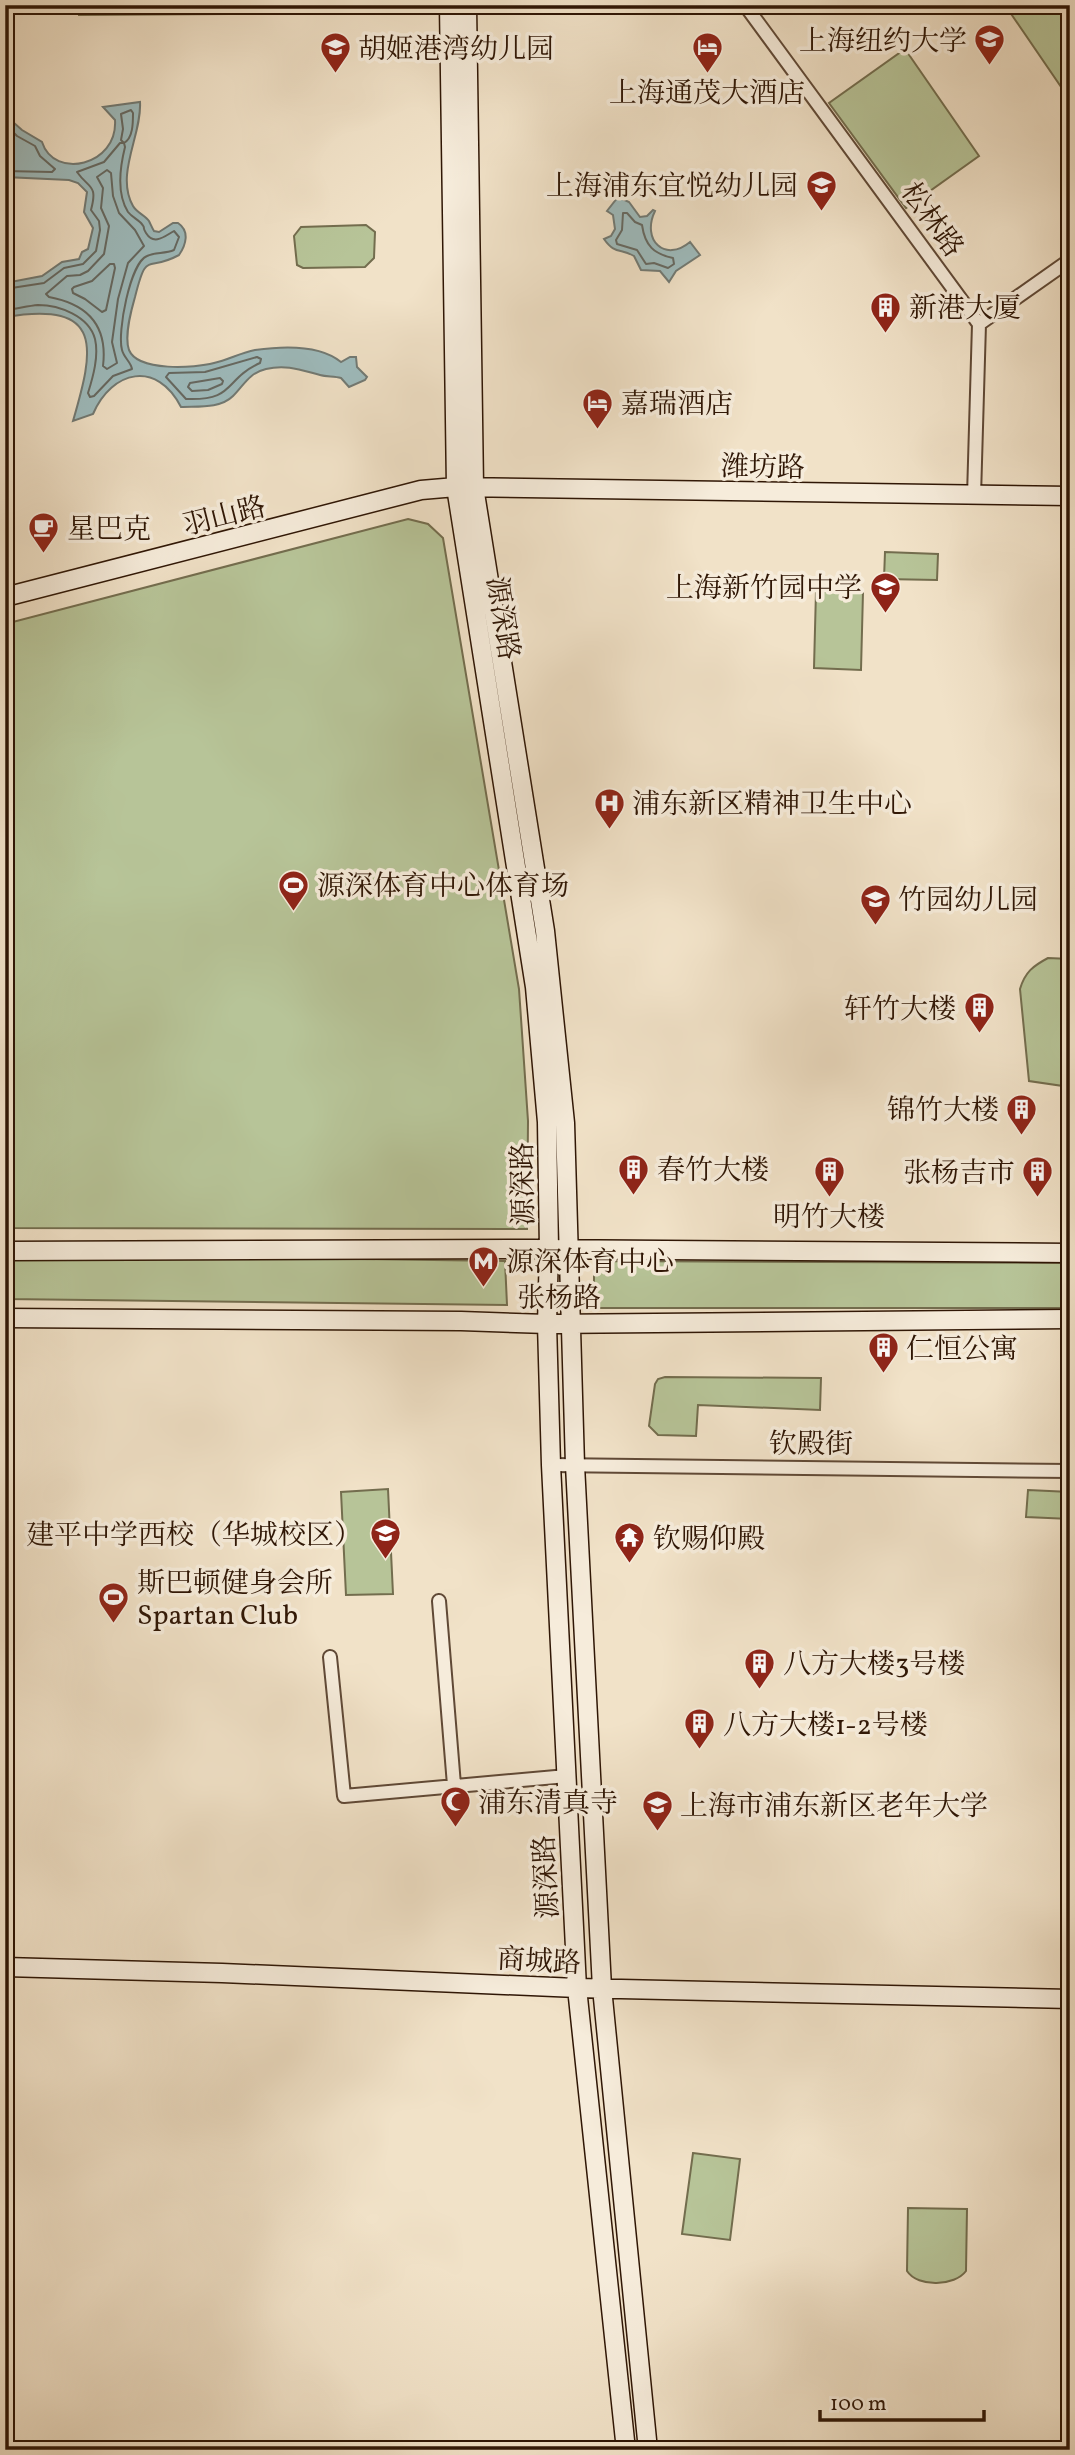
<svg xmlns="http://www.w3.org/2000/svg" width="1075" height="2455" font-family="Vollkorn,'Noto Serif SC',serif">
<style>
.green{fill:#b7c498;stroke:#736d4e;stroke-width:2}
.water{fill:#9ebcbe;stroke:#727a74;stroke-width:2}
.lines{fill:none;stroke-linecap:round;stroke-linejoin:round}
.shore{stroke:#666962;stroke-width:2}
.street-casing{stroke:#604936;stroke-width:16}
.secondary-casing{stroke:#2f1605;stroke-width:21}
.street{stroke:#f6ecdb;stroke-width:12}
.secondary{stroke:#f6ecdb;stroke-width:18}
.labels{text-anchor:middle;stroke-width:7;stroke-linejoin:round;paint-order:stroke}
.poi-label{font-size:28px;fill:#2f1605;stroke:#f6ecdb;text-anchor:start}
.street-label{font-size:28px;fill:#2f1605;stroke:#f6ecdb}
</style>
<rect width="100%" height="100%" fill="#f1e2c8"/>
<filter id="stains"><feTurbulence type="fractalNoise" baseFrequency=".00286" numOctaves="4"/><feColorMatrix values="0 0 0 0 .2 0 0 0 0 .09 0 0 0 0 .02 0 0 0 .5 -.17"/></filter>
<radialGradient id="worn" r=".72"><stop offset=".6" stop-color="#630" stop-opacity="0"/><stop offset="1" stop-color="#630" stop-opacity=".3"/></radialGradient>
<!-- green -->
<path class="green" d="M79 5H228V14L79 15Z
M335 5H375V10L336 11Z
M1005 5H1064L1070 14V100Z
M905 49 979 156 906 208 829 103Z
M366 225 375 232 374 258 365 267 303 268 297 265 294 236 301 227Z
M408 519 428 524 443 538 519 989 528 1121 527 1229 5 1228V624Z
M885 552 938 554 937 580 884 579Z
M816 591 863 592 861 670 814 668Z
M1048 958 1070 959V1087L1029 1081 1020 989C1025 972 1033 966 1048 958Z
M5 1254 505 1261 507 1305 5 1299Z
M594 1261 1070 1263V1308H594Z
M665 1377 821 1378 820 1410 698 1405 696 1436 658 1435 649 1426 655 1384 658 1379Z
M388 1489 393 1594 346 1595 341 1492Z
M1028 1490 1070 1492V1519L1026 1517Z
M693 2153 740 2159 730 2240 682 2234Z
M908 2208 967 2209 966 2271C955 2286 918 2288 907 2271Z"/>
<!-- water -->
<path class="water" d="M140 102C142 135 115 174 133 206 137 213 145 215 149 221 151 225 152 228 154 231L159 232 173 223H178C190 231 186 245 179 255 146 273 147 249 135 297 131 311 124 336 129 350 138 372 195 368 214 363 228 360 240 353 255 350 283 346 319 344 341 362L350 357H356L357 367 367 377 365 380 349 387 341 378C334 376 327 377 320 375 301 370 286 364 266 369 249 373 244 385 233 396 220 409 197 406 181 407 157 360 112 370 93 414L73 421C94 349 105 300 5 317V283L42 276 62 262 79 259 82 252 88 249 93 228 84 212 87 192 78 183 69 180 5 177V115L22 130 42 142C54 180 118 166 115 120L103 107Z
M618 197 629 202 640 217 647 216 653 210 655 211C641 240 665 263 690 242L700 255 676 271 669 282 660 271 641 270 634 256C621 248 615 255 604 239L611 236 615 229 613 215 607 211Z"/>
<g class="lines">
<!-- shore -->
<path class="shore" d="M131 110 133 113C133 123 133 138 124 143L121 140 123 129 121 114Z
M5 124 17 136 35 146 40 156 55 169 52 172 5 171
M107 170 111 173 113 196 119 213 135 230 144 246 128 263 118 299 112 342 117 363 107 369 103 366C108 325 87 304 49 297L46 294 67 276 80 275 88 271 104 254 109 226 101 208 103 188 97 177Z
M623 213H627L635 222 642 225C645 246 654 254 673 258L674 264 668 268 654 263 646 264 637 250 617 244 616 240 622 230Z
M110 264H114L115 268 106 310 102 312 85 299 73 293 72 289 74 287 92 281Z
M5 289 44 283 64 268 83 264 96 251 100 230 99 221 91 210C98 184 89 189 77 172L104 162 120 143H124L125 147C120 167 116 193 128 212 132 217 137 219 141 223 147 230 141 225 146 233 154 246 165 236 174 231L179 237 174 250C165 254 155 252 147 256 130 263 117 333 122 350 124 358 131 362 132 369L113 376 94 396 90 397 88 393C93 377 99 356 95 339 89 316 59 305 38 305 27 306 16 309 5 310
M257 357 261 359 260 363C223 380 236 401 186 399L166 377 169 373 205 372Z
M220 378 223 381 222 384 208 390 192 391 188 387 190 383Z"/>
<defs>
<path id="street" d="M745 5 979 324 974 496
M979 324 1070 260
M551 1465 1070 1471
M439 1601 454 1785
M330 1657 344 1796 567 1776"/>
<path id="secondary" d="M449 5 456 487 535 987 547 1122 549 1250 547 1324 551 1465 577 1988 626 2450
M467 5 474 487 545 931 565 1123 575 1465 602 1988 648 2450
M5 597 421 490 456 487 1070 496
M5 1251 532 1249 1070 1253
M5 1318 461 1321 547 1324 1070 1319
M5 1967 222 1973 577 1988 1070 1999"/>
</defs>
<!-- street casing -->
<use href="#street" class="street-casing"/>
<!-- secondary casing -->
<use href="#secondary" class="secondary-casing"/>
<!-- street -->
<use href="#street" class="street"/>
<!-- secondary -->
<use href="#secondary" class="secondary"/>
</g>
<!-- icons -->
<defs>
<symbol id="university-pin" viewBox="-11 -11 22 30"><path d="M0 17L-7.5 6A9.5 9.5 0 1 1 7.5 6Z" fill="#8f2418" stroke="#f6ecdb"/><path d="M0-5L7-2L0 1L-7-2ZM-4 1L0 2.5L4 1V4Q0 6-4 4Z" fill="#fff"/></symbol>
<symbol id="school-pin" viewBox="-11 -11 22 30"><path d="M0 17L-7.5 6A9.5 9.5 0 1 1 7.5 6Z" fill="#8f2418" stroke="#f6ecdb"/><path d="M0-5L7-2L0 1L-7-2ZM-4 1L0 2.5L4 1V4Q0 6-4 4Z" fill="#fff"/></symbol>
<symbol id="hotel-pin" viewBox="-11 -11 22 30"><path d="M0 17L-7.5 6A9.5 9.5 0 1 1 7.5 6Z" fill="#8f2418" stroke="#f6ecdb"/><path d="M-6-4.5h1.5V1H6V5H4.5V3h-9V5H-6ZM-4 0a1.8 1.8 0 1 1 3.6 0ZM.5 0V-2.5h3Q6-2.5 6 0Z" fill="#fff"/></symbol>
<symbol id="building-pin" viewBox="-11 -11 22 30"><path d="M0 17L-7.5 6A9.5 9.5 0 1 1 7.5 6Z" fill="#8f2418" stroke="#f6ecdb"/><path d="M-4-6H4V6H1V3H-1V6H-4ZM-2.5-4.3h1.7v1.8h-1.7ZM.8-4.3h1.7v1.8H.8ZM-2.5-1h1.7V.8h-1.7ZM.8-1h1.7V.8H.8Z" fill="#fff"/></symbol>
<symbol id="cafe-pin" viewBox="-11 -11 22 30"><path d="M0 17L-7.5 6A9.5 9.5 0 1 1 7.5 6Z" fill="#8f2418" stroke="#f6ecdb"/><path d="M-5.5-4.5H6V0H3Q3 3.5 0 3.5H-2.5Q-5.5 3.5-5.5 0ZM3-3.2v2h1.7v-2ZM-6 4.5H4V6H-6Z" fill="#fff"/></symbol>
<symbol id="hospital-pin" viewBox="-11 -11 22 30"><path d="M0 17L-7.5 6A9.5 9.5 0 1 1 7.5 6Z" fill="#8f2418" stroke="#f6ecdb"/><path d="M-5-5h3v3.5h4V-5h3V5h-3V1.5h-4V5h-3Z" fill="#fff"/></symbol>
<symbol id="stadium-pin" viewBox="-11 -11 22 30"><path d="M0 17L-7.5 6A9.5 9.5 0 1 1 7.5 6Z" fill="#8f2418" stroke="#f6ecdb"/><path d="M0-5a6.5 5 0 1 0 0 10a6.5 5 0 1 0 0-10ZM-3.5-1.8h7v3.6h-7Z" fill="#fff"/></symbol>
<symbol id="metro-pin" viewBox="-11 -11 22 30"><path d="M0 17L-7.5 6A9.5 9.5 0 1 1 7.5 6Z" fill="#8f2418" stroke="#f6ecdb"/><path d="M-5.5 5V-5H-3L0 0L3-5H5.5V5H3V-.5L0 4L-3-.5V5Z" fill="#fff"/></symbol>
<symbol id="temple-pin" viewBox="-11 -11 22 30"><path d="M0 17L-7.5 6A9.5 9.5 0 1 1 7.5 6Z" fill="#8f2418" stroke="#f6ecdb"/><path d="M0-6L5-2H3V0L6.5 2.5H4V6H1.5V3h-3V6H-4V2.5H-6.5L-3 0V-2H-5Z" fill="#fff"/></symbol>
<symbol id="mosque-pin" viewBox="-11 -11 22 30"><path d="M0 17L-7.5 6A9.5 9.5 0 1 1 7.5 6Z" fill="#8f2418" stroke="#f6ecdb"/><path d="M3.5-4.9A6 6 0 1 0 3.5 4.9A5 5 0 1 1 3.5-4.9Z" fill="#fff"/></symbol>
</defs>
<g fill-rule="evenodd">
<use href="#university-pin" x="972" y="22" width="35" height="47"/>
<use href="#school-pin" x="318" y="30" width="35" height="47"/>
<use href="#hotel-pin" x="690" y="30" width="35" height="47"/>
<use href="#school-pin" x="804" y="168" width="35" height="47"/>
<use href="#building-pin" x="868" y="290" width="35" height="47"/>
<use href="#hotel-pin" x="580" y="386" width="35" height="47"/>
<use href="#cafe-pin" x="26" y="510" width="35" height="47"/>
<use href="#school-pin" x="868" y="570" width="35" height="47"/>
<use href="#hospital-pin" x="592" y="786" width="35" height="47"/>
<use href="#stadium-pin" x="276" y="868" width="35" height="47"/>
<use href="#school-pin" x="858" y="882" width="35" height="47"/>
<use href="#building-pin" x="962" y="990" width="35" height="47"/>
<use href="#building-pin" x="1004" y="1092" width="35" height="47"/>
<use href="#building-pin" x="616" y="1152" width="35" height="47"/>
<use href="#building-pin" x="812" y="1154" width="35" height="47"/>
<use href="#building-pin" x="1020" y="1154" width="35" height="47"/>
<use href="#metro-pin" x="466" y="1244" width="35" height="47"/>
<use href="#building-pin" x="866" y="1330" width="35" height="47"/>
<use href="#school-pin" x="368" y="1516" width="35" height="47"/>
<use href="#temple-pin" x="612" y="1520" width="35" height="47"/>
<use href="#stadium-pin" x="96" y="1580" width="35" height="47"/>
<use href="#building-pin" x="742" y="1646" width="35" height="47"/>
<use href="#building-pin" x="682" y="1706" width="35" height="47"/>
<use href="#mosque-pin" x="438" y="1784" width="35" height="47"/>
<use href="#university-pin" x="640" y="1788" width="35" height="47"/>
</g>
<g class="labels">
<!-- poi labels -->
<g class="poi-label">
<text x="967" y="50" text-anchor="end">上海纽约大学</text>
<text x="358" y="58">胡姬港湾幼儿园</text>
<text x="707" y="102" text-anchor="middle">上海通茂大酒店</text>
<text x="798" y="195" text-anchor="end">上海浦东宜悦幼儿园</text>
<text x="909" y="317">新港大厦</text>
<text x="621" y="413">嘉瑞酒店</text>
<text x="67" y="538">星巴克</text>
<text x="862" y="597" text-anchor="end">上海新竹园中学</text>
<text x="632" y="813">浦东新区精神卫生中心</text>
<text x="317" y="895">源深体育中心体育场</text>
<text x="898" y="909">竹园幼儿园</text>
<text x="956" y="1018" text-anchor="end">轩竹大楼</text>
<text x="999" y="1119" text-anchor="end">锦竹大楼</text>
<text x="657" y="1179">春竹大楼</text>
<text x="1015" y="1182" text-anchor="end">张杨吉市</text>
<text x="829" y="1226" text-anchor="middle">明竹大楼</text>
<text x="506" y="1271">源深体育中心</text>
<text x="906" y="1358">仁恒公寓</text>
<text x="362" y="1544" text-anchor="end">建平中学西校（华城校区）</text>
<text x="653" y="1548">钦赐仰殿</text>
<text x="137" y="1592">斯巴顿健身会所<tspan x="137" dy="32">Spartan Club</tspan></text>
<text x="783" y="1673">八方大楼3号楼</text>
<text x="723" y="1734">八方大楼1-2号楼</text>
<text x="478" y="1812">浦东清真寺</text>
<text x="680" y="1815">上海市浦东新区老年大学</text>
</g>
<!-- street labels -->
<g class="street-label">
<text transform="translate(933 219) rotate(54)" y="10">松林路</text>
<text transform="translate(763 466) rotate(1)" y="10">潍坊路</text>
<text transform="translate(224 515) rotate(-14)" y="10">羽山路</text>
<text transform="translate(504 618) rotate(81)" y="10">源深路</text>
<text transform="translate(522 1184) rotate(-91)" y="10">源深路</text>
<text x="559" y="1307">张杨路</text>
<text x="811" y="1453">钦殿街</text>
<text transform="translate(545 1877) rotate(-93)" y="10">源深路</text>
<text transform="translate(539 1960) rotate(3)" y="10">商城路</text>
</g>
</g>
<!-- margin -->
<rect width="1075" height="2455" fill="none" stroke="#f1e2c8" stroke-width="28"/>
<rect x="7" y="7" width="1061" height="2441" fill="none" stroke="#2f1605" stroke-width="3.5"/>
<rect x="14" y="14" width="1047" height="2427" fill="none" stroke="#2f1605" stroke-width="2"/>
<!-- scale -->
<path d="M820 2410v10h164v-10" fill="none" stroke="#2f1605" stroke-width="3.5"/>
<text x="830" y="2410" font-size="21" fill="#2f1605" stroke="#f6ecdb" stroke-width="5" paint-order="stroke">100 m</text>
<rect width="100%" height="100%" filter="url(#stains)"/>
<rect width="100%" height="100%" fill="url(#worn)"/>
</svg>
